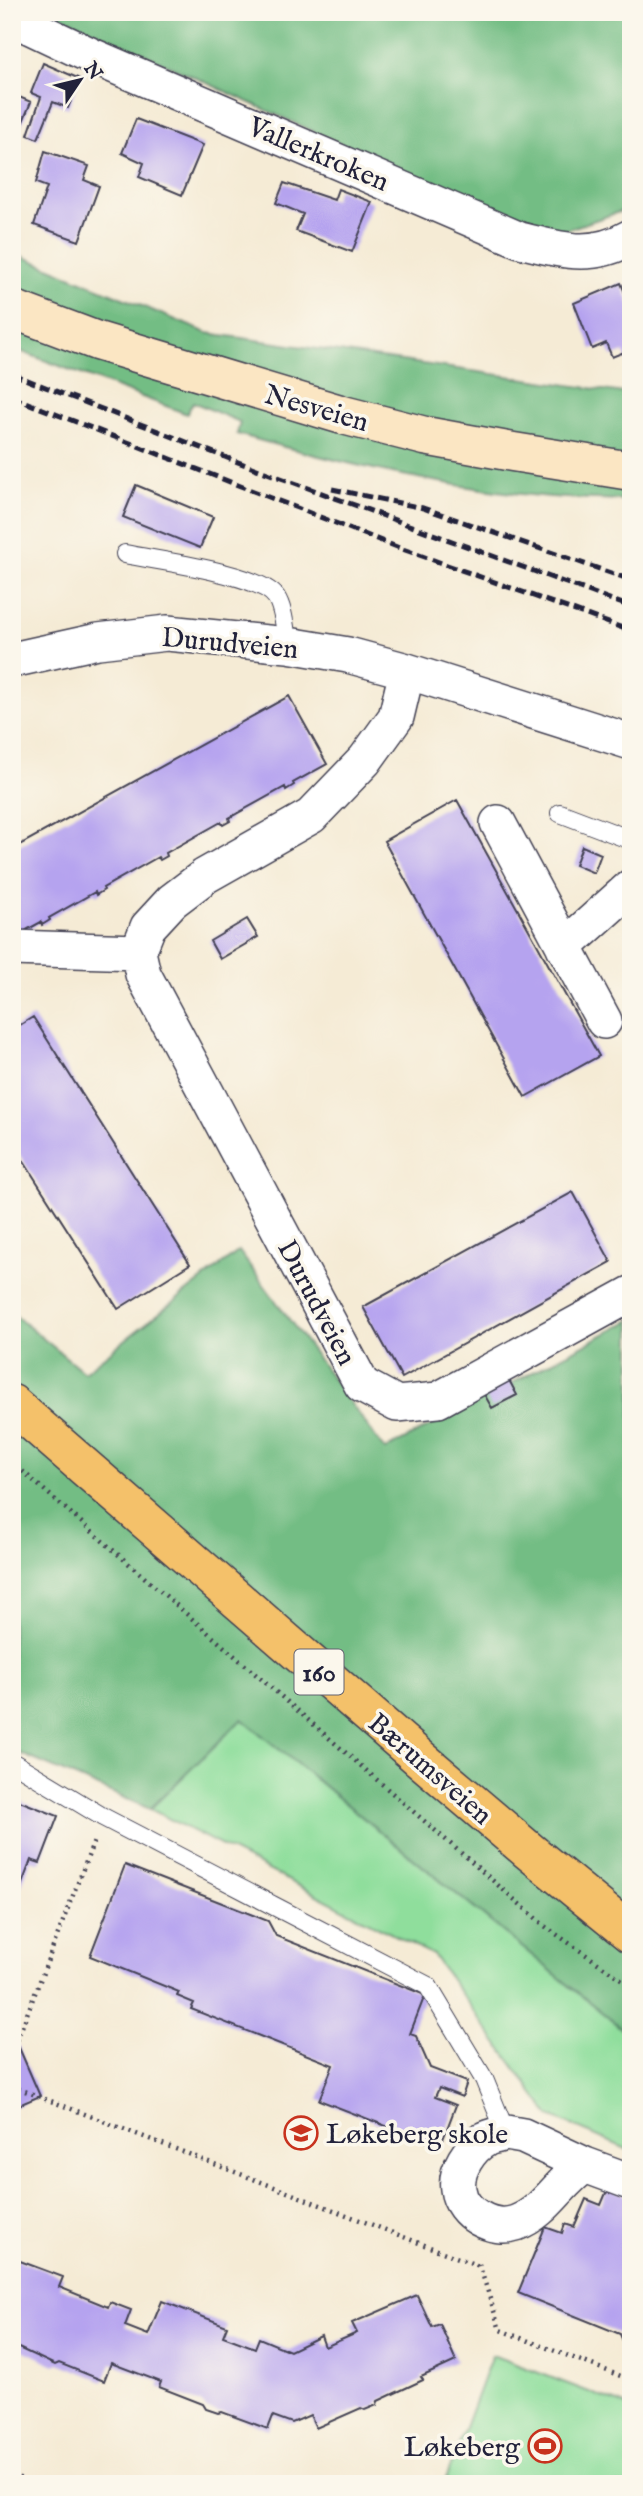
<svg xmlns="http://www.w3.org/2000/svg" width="643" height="2496" font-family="'IM FELL English',serif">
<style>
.green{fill:#8fde9c;stroke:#58806c;stroke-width:2}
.forest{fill:#73bd84;stroke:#4a7060;stroke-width:2}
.building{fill:#b5a3ef}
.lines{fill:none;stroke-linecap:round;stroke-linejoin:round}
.lane-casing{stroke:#424052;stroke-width:20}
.street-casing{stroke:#424052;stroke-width:38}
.secondary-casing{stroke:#424052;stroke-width:41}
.primary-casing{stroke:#424052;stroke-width:41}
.path{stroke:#424052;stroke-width:4.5;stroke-dasharray:2 5;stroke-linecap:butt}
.lane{stroke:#fff;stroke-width:18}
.street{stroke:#fff;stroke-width:35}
.secondary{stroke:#fbe6c3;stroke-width:38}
.primary{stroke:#f4c16a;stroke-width:38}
.rail{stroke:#22223b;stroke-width:5;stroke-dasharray:10 5;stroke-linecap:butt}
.labels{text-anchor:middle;stroke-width:7;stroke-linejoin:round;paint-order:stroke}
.shield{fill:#fbf7ec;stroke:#636270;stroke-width:2}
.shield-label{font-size:26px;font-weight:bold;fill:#22223b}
.street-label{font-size:28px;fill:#22223b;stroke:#fbf7ec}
.poi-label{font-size:28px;fill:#22223b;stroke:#fbf7ec;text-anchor:start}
</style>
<rect width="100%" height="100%" fill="#fbf7ec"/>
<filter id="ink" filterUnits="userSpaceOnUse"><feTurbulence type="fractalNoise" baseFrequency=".0143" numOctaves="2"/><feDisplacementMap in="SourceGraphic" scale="14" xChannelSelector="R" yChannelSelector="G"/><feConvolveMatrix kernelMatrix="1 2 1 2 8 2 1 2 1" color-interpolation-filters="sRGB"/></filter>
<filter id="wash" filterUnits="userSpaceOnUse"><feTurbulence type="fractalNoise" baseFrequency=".00686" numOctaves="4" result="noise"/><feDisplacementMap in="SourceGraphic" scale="28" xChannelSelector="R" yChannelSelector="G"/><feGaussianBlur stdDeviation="1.57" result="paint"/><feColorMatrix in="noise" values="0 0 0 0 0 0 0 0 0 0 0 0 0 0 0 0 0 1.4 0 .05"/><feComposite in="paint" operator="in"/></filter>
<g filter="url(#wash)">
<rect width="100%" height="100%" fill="#f5ebd5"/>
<!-- green -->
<path class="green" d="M242 1719 631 2036V2151L550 2116 433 1955 150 1809Z
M492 2355 631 2408V2484H444Z"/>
<!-- forest -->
<path class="forest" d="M52 12H631V208L560 232 454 196Z
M12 252 207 333 631 394V500C604 499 577 499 551 497 445 488 339 463 237 434L240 422 193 402 187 414 12 348Z
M239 1251 385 1450 631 1320V2036L242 1719 150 1809 12 1750V1313L84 1372Z"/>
<g id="blocks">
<!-- building -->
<path class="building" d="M43 63 80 79 68 108 53 102 38 139 28 135 41 97 31 93Z
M12 94 31 102 12 148Z
M136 119 203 145 182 195 139 177 144 163 122 153Z
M45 151 89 166 84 180 99 186 79 241 34 225 47 187 36 183Z
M284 183 334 200 338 189 372 202 352 252 296 231 303 214 276 203Z
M621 283 631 307V360L627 362 624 352 612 357 606 343 592 349 574 303Z
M136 485 213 517 200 548 123 517Z
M289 696 327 764 293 783 294 785 286 790 285 787 229 818 230 821 223 825 221 822 166 853 167 856 160 860 158 857 103 888 104 890 96 895 95 892 49 918 50 920 42 925 41 922 12 938V849Z
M457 800 599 1056 525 1097 384 841Z
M582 846 601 854 594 873 575 865Z
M247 919 258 937 220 959 210 941Z
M33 1017 190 1264 118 1309 12 1143V1030Z
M573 1192 611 1262 402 1378 363 1307Z
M509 1380 517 1395 492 1408 484 1394Z
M12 1798 58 1816 40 1863 31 1860 20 1889 12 1885Z
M125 1865 268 1921 276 1936 425 1995 410 2034 416 2036 430 2068 467 2082 462 2097 439 2088 435 2097 456 2105 440 2147 319 2100 333 2065 191 2009 194 2003 177 1996 179 1992 90 1956Z
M17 2043 40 2096 12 2108V2045Z
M608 2188 631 2197V2344L623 2341 620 2334 518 2293 545 2227 562 2233 565 2224 574 2227 586 2199 601 2205Z
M12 2258 63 2277 59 2287 108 2307 110 2302 131 2310 125 2326 148 2335 162 2301 227 2326 223 2336 255 2348 259 2338 290 2351 321 2336 325 2347 357 2333 352 2323 417 2295 432 2327 440 2324 456 2361 421 2377 423 2380 378 2401 377 2405 365 2410 361 2408 316 2428 310 2415 292 2423 273 2416 268 2429 222 2412 218 2413 206 2409 203 2404 159 2387 161 2382 111 2363 104 2381 59 2363 55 2365 12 2345Z"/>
</g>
</g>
<g filter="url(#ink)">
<use href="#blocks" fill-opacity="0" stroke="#424052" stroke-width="2"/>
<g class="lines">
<defs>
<path id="lane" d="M125 554C157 561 259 573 276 597 284 609 285 631 288 645
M560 813 631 840
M12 1762 103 1817 428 1986 484 2079 506 2133"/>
<path id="street" d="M12 18 92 56 520 240C562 250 591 260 631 237
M12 660 98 641 167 633 288 645 348 655 407 671 631 742
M407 671 396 717 365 760 311 816 205 876 172 901 148 927 138 952 143 974 362 1385 397 1404 438 1400 631 1294
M498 823 604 1021
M564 947 631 887
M12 948 138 952
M506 2133 523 2136 585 2165C559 2182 546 2212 516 2223 493 2231 461 2214 458 2189 455 2171 470 2147 486 2139 491 2136 500 2135 506 2133Z
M585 2165 631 2182"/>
<path id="secondary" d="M12 309 97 341 343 415 425 436 513 452 631 471"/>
<path id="primary" d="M12 1404 423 1761 529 1851 631 1934"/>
</defs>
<!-- lane casing -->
<use href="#lane" class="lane-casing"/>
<!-- street casing -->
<use href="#street" class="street-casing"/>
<!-- secondary casing -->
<use href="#secondary" class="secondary-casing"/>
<!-- primary casing -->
<use href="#primary" class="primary-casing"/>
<!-- path -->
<path class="path" d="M12 1462 546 1927 631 1986
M12 2053 94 1841
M12 2086 479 2266
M479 2264 500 2330 631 2380
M12 2475 35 2484"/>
<!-- lane -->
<use href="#lane" class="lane"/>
<!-- street -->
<use href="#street" class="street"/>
<!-- secondary -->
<use href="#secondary" class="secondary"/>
<!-- primary -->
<use href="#primary" class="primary"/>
<!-- rail -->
<path class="rail" d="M12 374 235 461 631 607
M12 397 397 547 631 631
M332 489 423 508 631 580"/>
</g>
</g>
<!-- icons -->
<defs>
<symbol id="school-ring" viewBox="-11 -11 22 22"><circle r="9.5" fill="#fbf7ec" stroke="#c8321e" stroke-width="1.5"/><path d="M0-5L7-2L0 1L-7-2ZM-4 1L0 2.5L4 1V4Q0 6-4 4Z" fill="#c8321e"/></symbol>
<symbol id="stadium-ring" viewBox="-11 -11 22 22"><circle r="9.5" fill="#fbf7ec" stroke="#c8321e" stroke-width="1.5"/><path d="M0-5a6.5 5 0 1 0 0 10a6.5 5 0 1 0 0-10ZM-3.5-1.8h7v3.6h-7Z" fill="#c8321e"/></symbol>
</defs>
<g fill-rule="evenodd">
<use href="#school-ring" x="282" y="2114" width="38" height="38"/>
<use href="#stadium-ring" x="526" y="2427" width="38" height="38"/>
</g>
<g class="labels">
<!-- shield labels -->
<rect class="shield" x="294.5" y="1649.5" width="49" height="45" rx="5"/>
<g class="shield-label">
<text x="319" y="1681">160</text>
</g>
<!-- street labels -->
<g class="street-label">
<text transform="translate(319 153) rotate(23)" y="10">Vallerkroken</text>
<text transform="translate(317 407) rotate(16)" y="10">Nesveien</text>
<text transform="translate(230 642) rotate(5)" y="10">Durudveien</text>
<text transform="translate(318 1302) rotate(62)" y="10">Durudveien</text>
<text transform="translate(431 1768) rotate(41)" y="10">Bærumsveien</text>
</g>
<!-- poi labels -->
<g class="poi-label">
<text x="326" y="2143">Løkeberg skole</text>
<text x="520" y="2456" text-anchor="end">Løkeberg</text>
</g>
</g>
<!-- margin -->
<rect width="643" height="2496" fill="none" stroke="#fbf7ec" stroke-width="42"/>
<!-- north arrow -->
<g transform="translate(80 80) rotate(55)" stroke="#fbf7ec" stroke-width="5" paint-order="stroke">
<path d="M0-5L12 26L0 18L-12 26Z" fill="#22223b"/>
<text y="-10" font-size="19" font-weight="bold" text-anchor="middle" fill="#22223b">N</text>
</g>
</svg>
